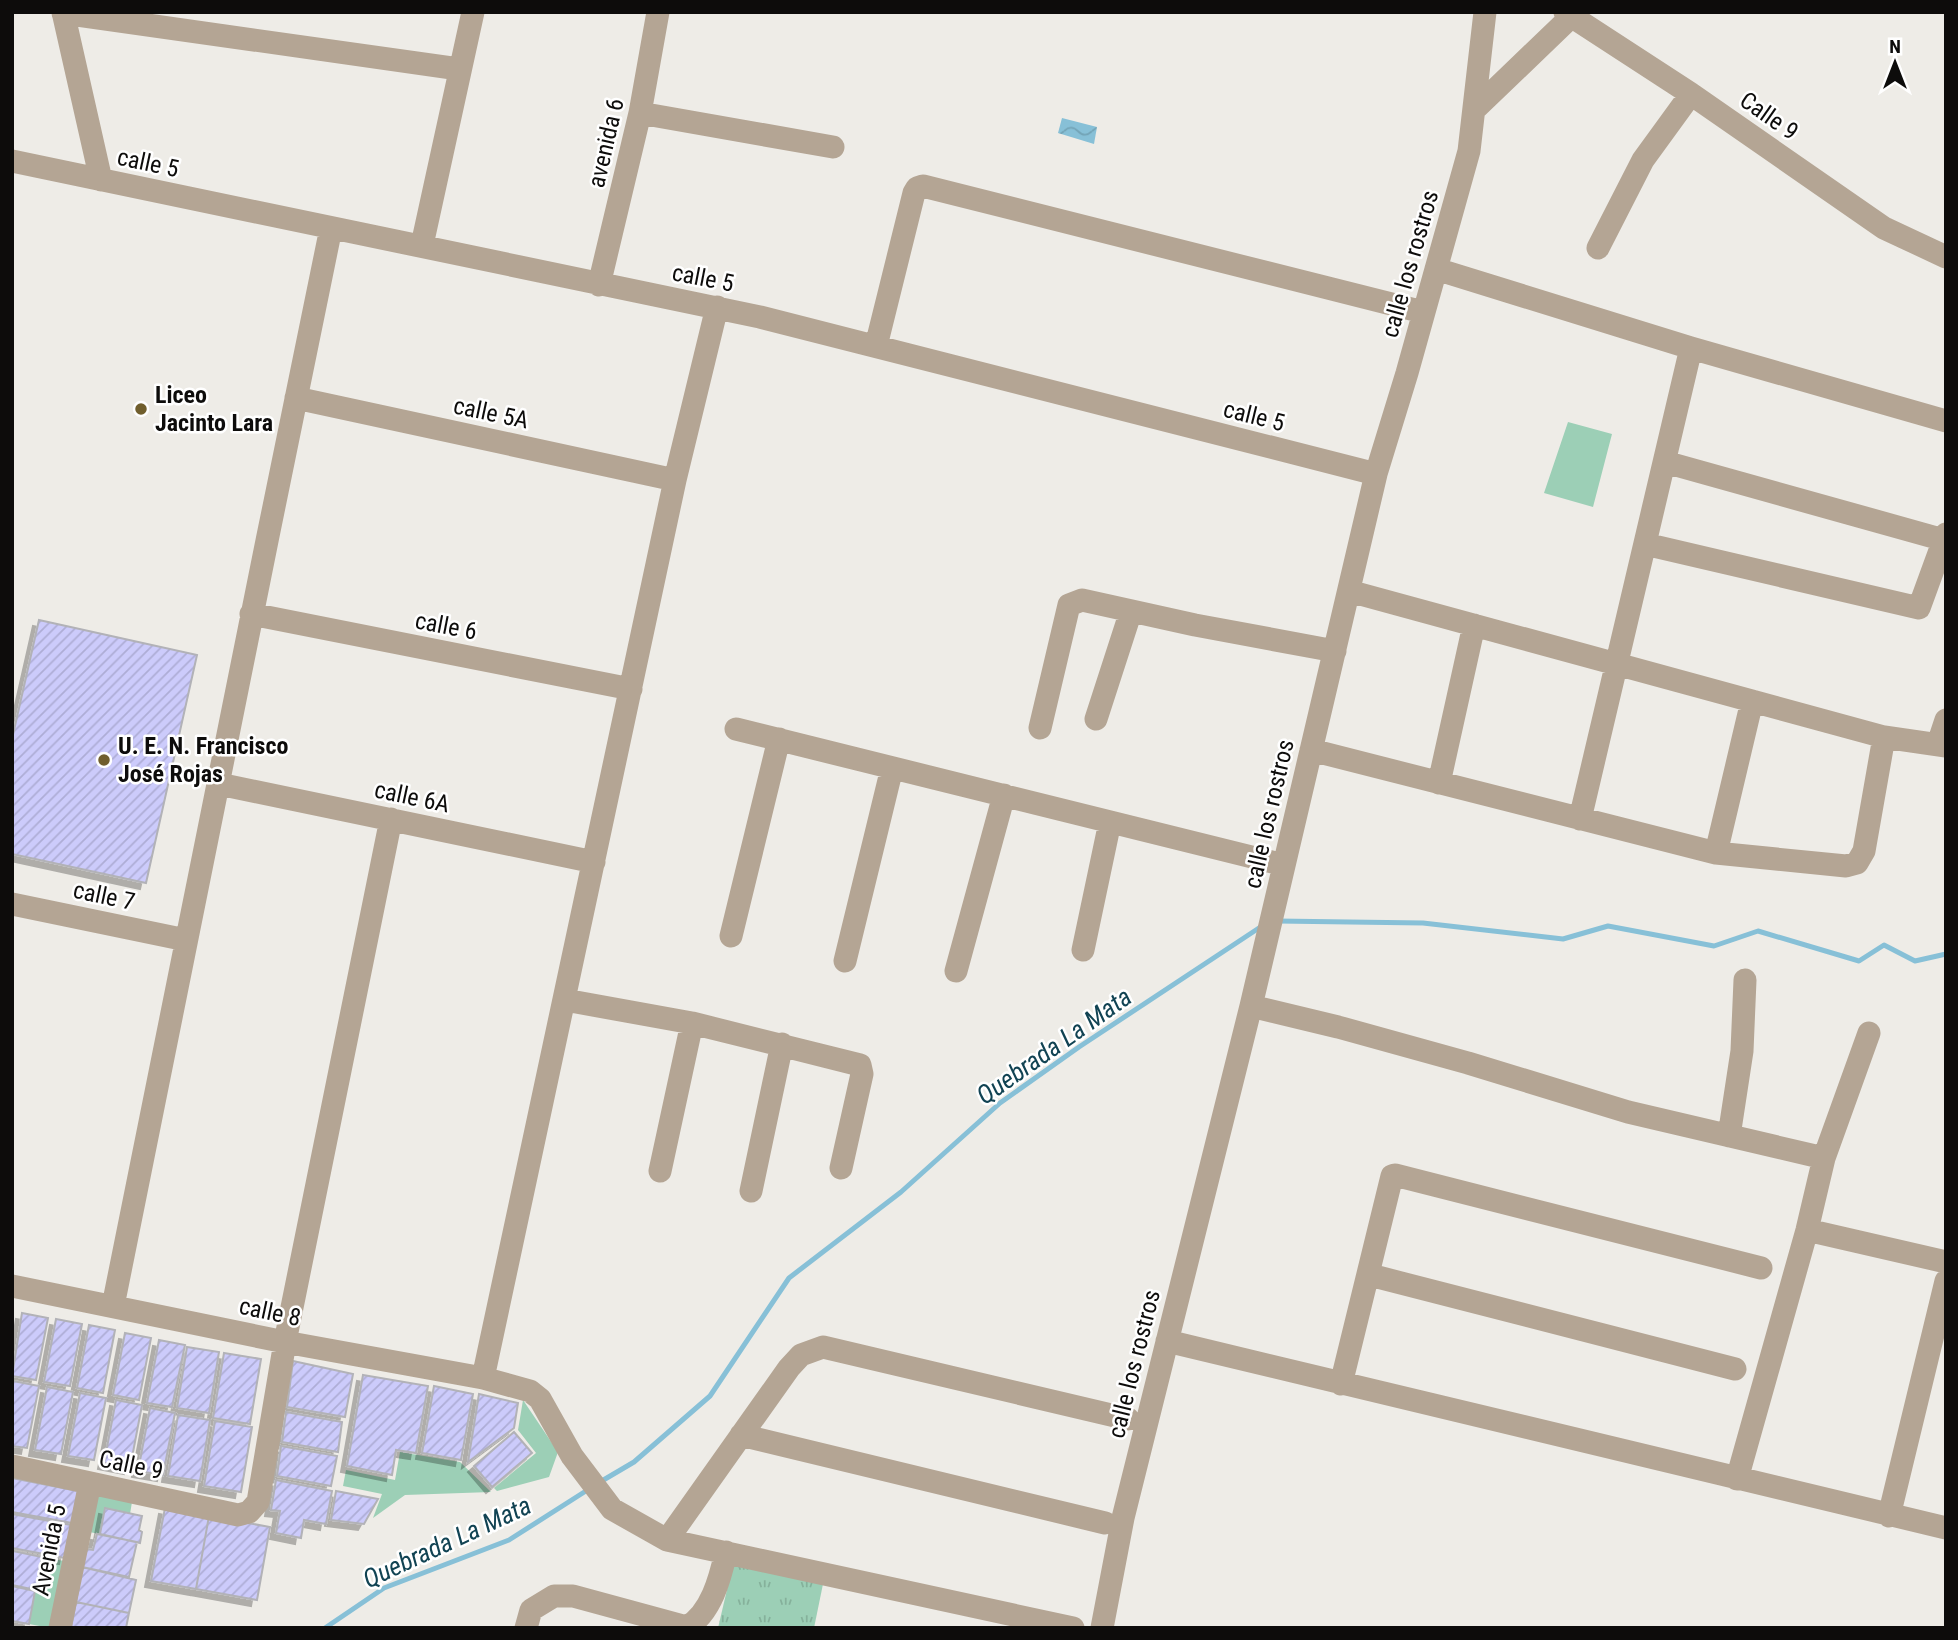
<svg xmlns="http://www.w3.org/2000/svg" width="1958" height="1640" font-family="'Roboto Condensed',sans-serif">
<style>
.grass{fill:url(#grass-tufts)}
.garden{fill:#9ccfb6}
.water{fill:url(#water-waves)}
.lines{fill:none;stroke-linecap:round;stroke-linejoin:round}
.stream{stroke:#87c0d7;stroke-width:5}
.building{fill:url(#building-hatch);stroke:#b2b2b7;stroke-width:2;filter:url(#shadow)}
.minor{stroke:#b4a594;stroke-width:23}
.poi-dot{fill:#705e2d;stroke:#fff;stroke-width:2.5}
.labels{text-anchor:middle;stroke-width:5;stroke-linejoin:round;paint-order:stroke}
.street-label{font-size:24px;fill:#0d0c0b;stroke:#fff}
.poi-label{font-size:24px;font-weight:bold;fill:#0d0c0b;stroke:#fff;text-anchor:start}
.water-label{font-size:26px;font-style:italic;fill:#114353;stroke:#fff}
</style>
<defs>
<pattern id="grass-tufts" width="24" height="20" patternUnits="userSpaceOnUse" patternTransform="scale(1.75)"><rect width="24" height="20" fill="#9ccfb6"/><path d="M3 7l-1-3M5 7V3M7 7l1-3M15 17l-1-3M17 17v-4M19 17l1-3" fill="none" stroke="#85b19b"/></pattern>
<pattern id="water-waves" width="16" height="10" patternUnits="userSpaceOnUse" patternTransform="scale(1.75)"><rect width="16" height="10" fill="#87c0d7"/><path d="M0 5q4-4 8 0t8 0" fill="none" stroke="#73a4b7"/></pattern>
<pattern id="building-hatch" width="6" height="6" patternUnits="userSpaceOnUse" patternTransform="scale(1.75)"><rect width="6" height="6" fill="#cccbfb"/><path d="M-1 1l2-2M0 6l6-6M5 7l2-2" fill="none" stroke="#aeadd6"/></pattern>
<filter id="shadow"><feDropShadow dx="-6" dy="6" stdDeviation="0" flood-color="#0004"/></filter>
</defs>
<rect width="100%" height="100%" fill="#eeece7"/>
<!-- grass -->
<path class="grass" d="M733 1564 823 1584 814 1628H718Z"/>
<!-- garden -->
<path class="garden" d="M1568 422 1612 434 1593 507 1544 493Z
M523 1400 558 1452 549 1477 497 1491 494 1488 536 1453 518 1430Z
M400 1452 460 1462 491 1492 405 1495 373 1518 382 1494 343 1486 346 1470 395 1480Z
M95 1495 132 1502 130 1514 106 1508 100 1534 89 1532Z
M42 1557 64 1561 50 1628 29 1624Z"/>
<!-- water -->
<path class="water" d="M1062 118 1097 127 1094 144 1058 133Z"/>
<g class="lines">
<!-- stream -->
<path class="stream" d="M1277 921 1423 923 1563 939 1608 926 1714 946 1758 931 1859 961 1884 945 1915 961 1946 954
M600 1482 634 1462 710 1396 789 1278 901 1192 1000 1103 1079 1047 1262 926
M325 1628 384 1588 509 1540 589 1489"/>
</g>
<!-- building -->
<path class="building" d="M39 620 197 655 146 883 12 854V739Z
M22 1313 48 1318 36 1380 12 1376Z
M56 1319 82 1324 70 1386 44 1382Z
M89 1325 115 1330 103 1393 77 1388Z
M125 1333 151 1338 139 1400 113 1395Z
M159 1340 185 1345 172 1407 147 1403Z
M187 1347 219 1352 209 1413 177 1408Z
M224 1353 261 1359 250 1424 213 1418Z
M293 1361 353 1374 345 1417 287 1407Z
M363 1375 428 1386 416 1453 396 1450 392 1475 347 1466Z
M13 1381 39 1386 27 1448 12 1446Z
M434 1386 473 1394 461 1460 422 1453Z
M47 1387 73 1392 61 1454 35 1450Z
M80 1393 106 1398 94 1460 68 1456Z
M479 1394 518 1403 514 1428 468 1462Z
M116 1400 142 1405 130 1468 104 1463Z
M150 1408 175 1413 163 1475 138 1471Z
M286 1412 342 1422 338 1452 282 1442Z
M178 1415 210 1420 200 1481 168 1476Z
M215 1421 252 1427 241 1492 204 1486Z
M514 1432 532 1453 492 1487 474 1466Z
M281 1446 337 1456 331 1486 277 1476Z
M12 1478 78 1491 72 1523 12 1512Z
M276 1480 332 1491 326 1524 304 1520 301 1538 276 1533 280 1511 271 1510Z
M336 1491 378 1499 364 1524 331 1520Z
M105 1508 142 1516 139 1530 142 1532 140 1543 100 1534Z
M165 1508 209 1516 196 1589 151 1581Z
M12 1514 71 1525 65 1558 12 1548Z
M209 1516 270 1527 257 1600 196 1589Z
M97 1534 137 1542 129 1577 82 1567 86 1549 93 1550Z
M13 1551 42 1557 36 1590 12 1585Z
M82 1567 136 1580 129 1613 76 1602Z
M12 1586 35 1591 29 1624 12 1621Z
M76 1602 129 1613 126 1628H71Z"/>
<g class="lines">
<!-- minor -->
<path class="minor" d="M63 12 101 180
M1565 12 1691 94 1884 228 1946 257
M63 13 459 69
M1474 110 1576 12
M640 113 833 147
M12 161 760 317 1376 474
M422 245 473 12
M1598 248 1643 160 1691 94
M1436 269 1691 348 1946 421
M599 285 640 113 658 12
M876 346 914 193 917 188 923 186 1423 312
M296 398 675 480
M1665 462 1944 540
M1645 544 1919 608 1946 534
M1349 591 1884 737 1946 746
M251 614 631 689
M1096 719 1131 611
M1040 728 1069 605 1082 600 1195 625 1335 651
M736 729 1284 865
M1938 744 1946 720
M1311 750 1716 853 1846 866 1857 863 1864 851 1884 737
M1439 783 1474 625
M219 784 594 862
M1580 819 1691 348
M1716 853 1752 701
M12 904 186 940
M731 936 779 739
M1083 950 1110 822
M845 961 892 768
M956 971 1004 795
M565 1000 692 1023 860 1065 862 1074 841 1168
M1251 1006 1338 1027 1468 1063 1628 1112 1824 1158
M1729 1136 1742 1051 1745 980
M660 1171 692 1023
M751 1191 782 1044
M1807 1230 1946 1262
M1370 1275 1735 1369
M12 1286 285 1342 483 1378 530 1391 540 1399 572 1456 612 1509 667 1540 1073 1628
M113 1306C185 946 257 587 331 228
M1167 1341 1946 1528
M483 1378 675 480 717 307
M1341 1384 1392 1176 1395 1175 1761 1268
M741 1435 1105 1523
M12 1466 238 1515 249 1512 258 1502 285 1342 391 819
M1737 1479 1807 1230 1824 1158 1869 1033
M1889 1516 1946 1281
M667 1540 789 1368 801 1355 823 1347 1128 1419
M60 1628 90 1483
M526 1628 531 1610 554 1596H573L687 1627C711 1613 720 1579 726 1552
M1102 1628 1123 1518 1251 1006 1376 474 1407 373 1469 151 1485 12"/>
</g>
<!-- markers -->
<g class="poi-dot">
<circle cx="141" cy="409" r="7"/>
<circle cx="104" cy="760" r="7"/>
</g>
<g class="labels">
<!-- street labels -->
<g class="street-label">
<text transform="translate(1769 116) rotate(35)" y="8">Calle 9</text>
<text transform="translate(606 143) rotate(-77)" y="8">avenida 6</text>
<text transform="translate(148 163) rotate(12)" y="8">calle 5</text>
<text transform="translate(1410 264) rotate(-74)" y="8">calle los rostros</text>
<text transform="translate(703 278) rotate(11)" y="8">calle 5</text>
<text transform="translate(491 413) rotate(12)" y="8">calle 5A</text>
<text transform="translate(1254 416) rotate(14)" y="8">calle 5</text>
<text transform="translate(446 626) rotate(11)" y="8">calle 6</text>
<text transform="translate(412 797) rotate(12)" y="8">calle 6A</text>
<text transform="translate(1269 814) rotate(-77)" y="8">calle los rostros</text>
<text transform="translate(104 896) rotate(12)" y="8">calle 7</text>
<text transform="translate(270 1312) rotate(12)" y="8">calle 8</text>
<text transform="translate(1134 1364) rotate(-76)" y="8">calle los rostros</text>
<text transform="translate(131 1465) rotate(12)" y="8">Calle 9</text>
<text transform="translate(49 1550) rotate(-79)" y="8">Avenida 5</text>
</g>
<!-- poi labels -->
<g class="poi-label">
<text x="155" y="403">Liceo<tspan x="155" dy="28">Jacinto Lara</tspan></text>
<text x="118" y="754">U. E. N. Francisco<tspan x="118" dy="28">José Rojas</tspan></text>
</g>
<!-- water labels -->
<g class="water-label">
<text transform="translate(1054 1046) rotate(-35)" y="9">Quebrada La Mata</text>
<text transform="translate(447 1542) rotate(-25)" y="9">Quebrada La Mata</text>
</g>
</g>
<!-- border -->
<rect width="1958" height="1640" fill="none" stroke="#0d0c0b" stroke-width="28"/>
<!-- north arrow -->
<g transform="translate(1895 63)" stroke="#ffffff" stroke-width="5" paint-order="stroke">
<path d="M0-5L12 26L0 18L-12 26Z" fill="#0d0c0b"/>
<text y="-10" font-size="19" font-weight="bold" text-anchor="middle" fill="#0d0c0b">N</text>
</g>
</svg>
